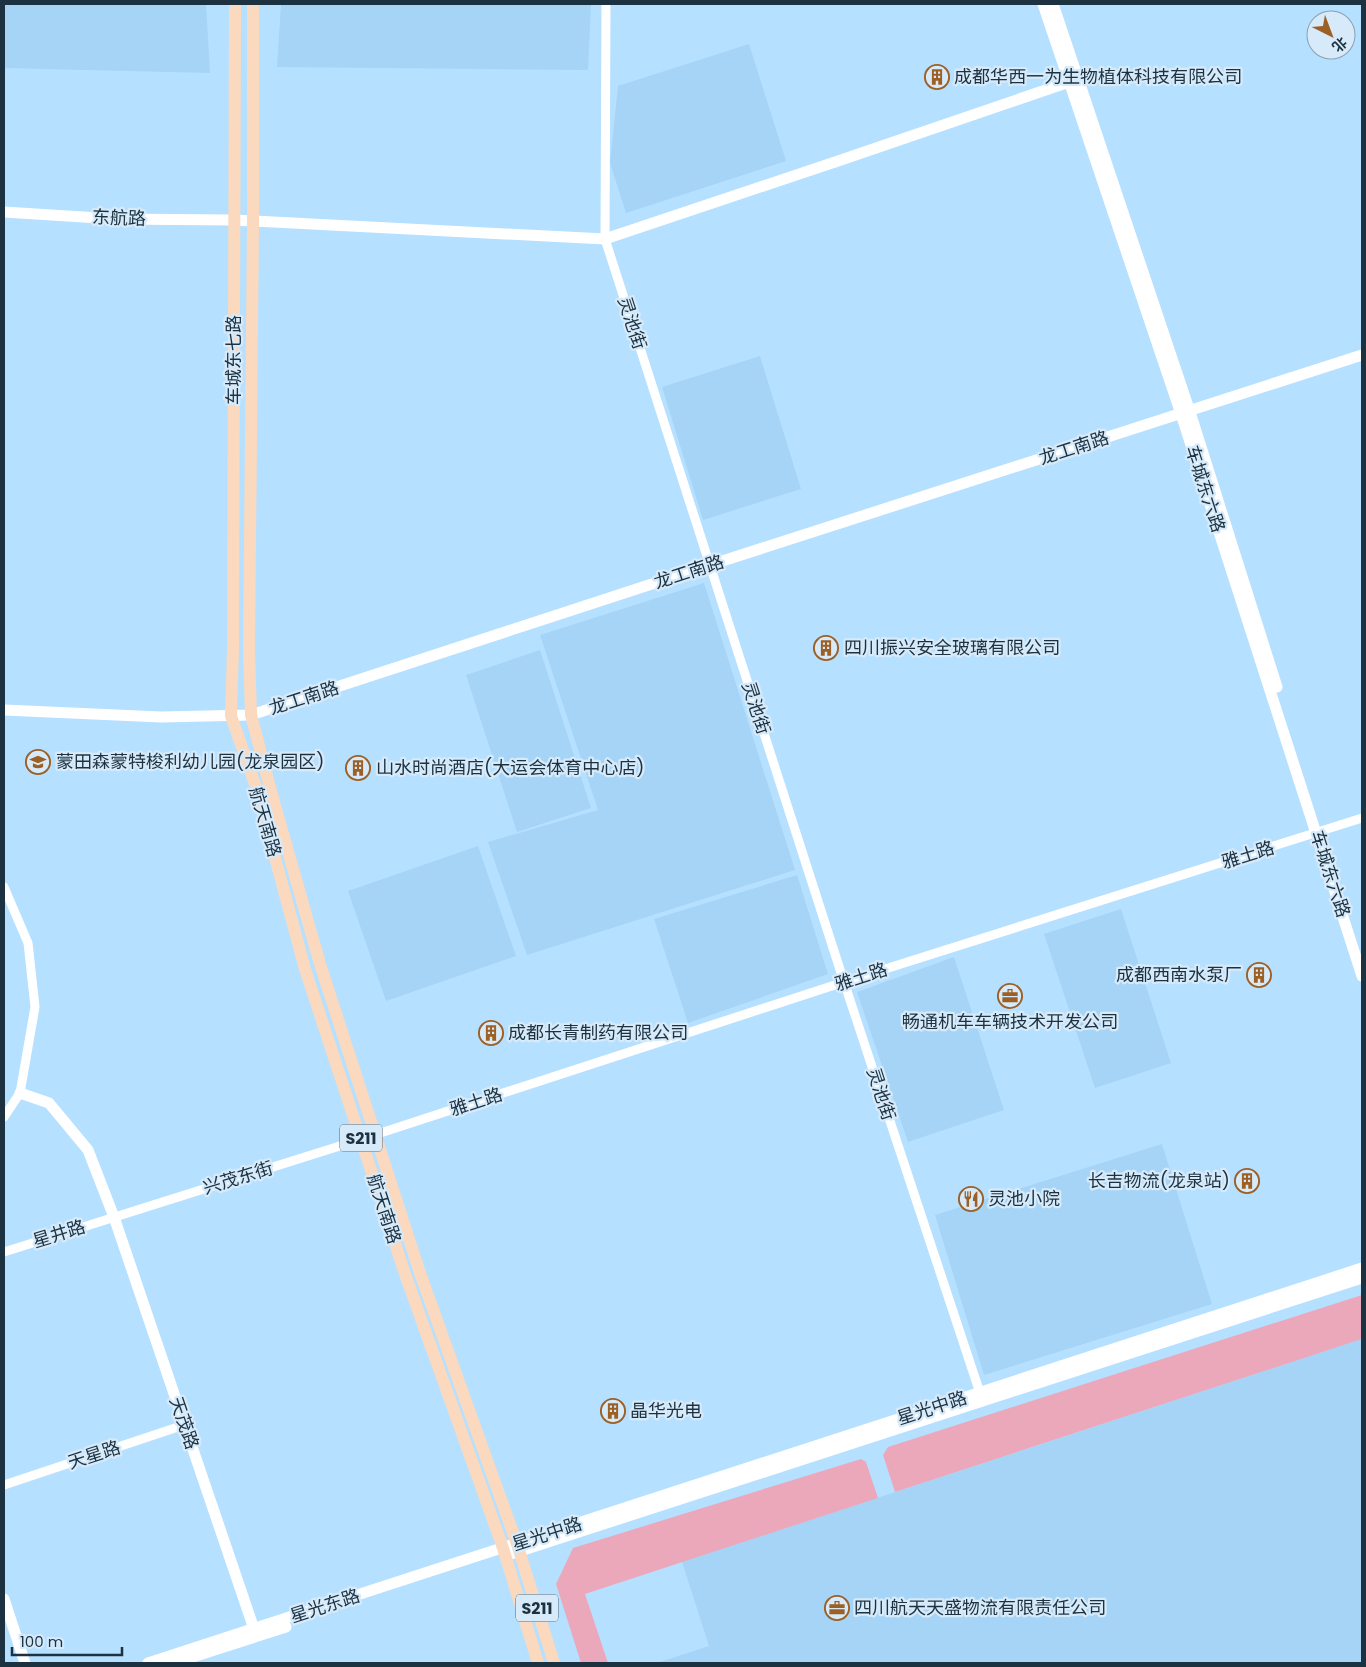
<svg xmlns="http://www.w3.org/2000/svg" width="1366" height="1667" font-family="Poppins,'Noto Sans SC',sans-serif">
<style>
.built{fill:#a5d4f7}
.green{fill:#eca8bb}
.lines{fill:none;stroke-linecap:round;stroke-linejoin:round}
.street{stroke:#fff;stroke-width:9}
.secondary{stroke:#fff;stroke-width:11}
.primary{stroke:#fad9be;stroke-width:12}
.labels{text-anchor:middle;stroke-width:4.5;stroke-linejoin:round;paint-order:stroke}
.shield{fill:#d6eafa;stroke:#546978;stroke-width:1}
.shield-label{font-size:16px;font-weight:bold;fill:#1d3241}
.poi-label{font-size:18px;fill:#1d3241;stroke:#d6eafa;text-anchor:start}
.street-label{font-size:18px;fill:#1d3241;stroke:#d6eafa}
</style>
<rect width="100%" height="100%" fill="#b6e0ff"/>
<!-- built -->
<path class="built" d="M4 4H206L210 73 4 68Z
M281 4H591L588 70 277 67Z
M749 44 786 161 626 213 610 163 618 86Z
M760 356 801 489 703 520 662 387Z
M704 583 795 870 527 955 488 842 598 810 540 635Z
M540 650 591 808 517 832 466 675Z
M478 846 516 956 386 1001 348 891Z
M797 875 828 974 688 1023 654 919Z
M1121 909 1171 1063 1095 1088 1044 934Z
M954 957 1004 1110 908 1142 857 992Z
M1162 1144 1212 1304 984 1375 935 1215Z
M1362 1339V1663H657L709 1646 682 1562Z"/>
<!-- green -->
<path class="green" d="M1362 1295V1339L895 1492 883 1455 888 1447Z
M861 1459 866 1462 878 1498 585 1594 608 1663H581L556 1584 573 1548Z"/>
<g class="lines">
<!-- street -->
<path class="street" d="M606 4 605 239 844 982 981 1396
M4 887 28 943 35 1007 20 1093 4 1117
M4 1252 362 1139 844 982 1362 818
M4 1485 184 1425"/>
<!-- secondary -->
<path class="secondary" d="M1043 4 1181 414 1362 976
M1053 4 1190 412 1277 687
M4 212 115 219 234 220 605 239 841 160 1069 82
M4 710 161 717 251 715 710 565 1362 355
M20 1093 49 1103 88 1150 114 1217 254 1629
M511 1554 1362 1278
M4 1599 25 1663
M148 1663 1362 1268
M174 1663 286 1627"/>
<!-- primary -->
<path class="primary" d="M235 4 233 649 231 716 256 787 305 969 405 1274 503 1548 538 1663
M253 4V222L249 649 251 715 272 795 320 964 420 1273 517 1544 554 1663"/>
</g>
<!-- icons -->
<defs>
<symbol id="building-ring" viewBox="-11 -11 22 22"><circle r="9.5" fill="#d6eafa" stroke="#9c5f24" stroke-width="1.5"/><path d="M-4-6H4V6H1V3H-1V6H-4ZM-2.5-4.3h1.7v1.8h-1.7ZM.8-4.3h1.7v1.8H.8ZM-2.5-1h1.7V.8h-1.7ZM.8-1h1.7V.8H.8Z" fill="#9c5f24"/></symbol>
<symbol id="school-ring" viewBox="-11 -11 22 22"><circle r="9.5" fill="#d6eafa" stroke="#9c5f24" stroke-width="1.5"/><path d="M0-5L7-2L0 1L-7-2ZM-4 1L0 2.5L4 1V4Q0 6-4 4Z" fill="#9c5f24"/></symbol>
<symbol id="office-ring" viewBox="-11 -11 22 22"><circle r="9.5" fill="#d6eafa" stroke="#9c5f24" stroke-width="1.5"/><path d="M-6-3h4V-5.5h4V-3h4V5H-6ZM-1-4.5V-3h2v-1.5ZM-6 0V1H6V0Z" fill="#9c5f24"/></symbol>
<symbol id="restaurant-ring" viewBox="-11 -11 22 22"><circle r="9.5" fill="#d6eafa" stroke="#9c5f24" stroke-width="1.5"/><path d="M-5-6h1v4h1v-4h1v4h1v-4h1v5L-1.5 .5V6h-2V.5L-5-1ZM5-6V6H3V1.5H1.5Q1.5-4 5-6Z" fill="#9c5f24"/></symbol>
</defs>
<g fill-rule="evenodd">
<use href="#building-ring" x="923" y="63" width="28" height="28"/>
<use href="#building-ring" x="812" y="634" width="28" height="28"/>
<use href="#school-ring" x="24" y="748" width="28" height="28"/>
<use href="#building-ring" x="344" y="754" width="28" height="28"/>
<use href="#building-ring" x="1245" y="961" width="28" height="28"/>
<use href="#office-ring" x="996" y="982" width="28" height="28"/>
<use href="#building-ring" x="477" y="1019" width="28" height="28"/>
<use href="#building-ring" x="1233" y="1167" width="28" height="28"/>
<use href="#restaurant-ring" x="957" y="1185" width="28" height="28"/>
<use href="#building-ring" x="599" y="1397" width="28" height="28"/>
<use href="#office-ring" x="823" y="1594" width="28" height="28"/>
</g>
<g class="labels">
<!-- shield labels -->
<g class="shield">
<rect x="340" y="1124.5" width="42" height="27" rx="4"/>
<rect x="516" y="1594.5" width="42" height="27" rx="4"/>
</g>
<g class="shield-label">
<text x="361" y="1144">S211</text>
<text x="537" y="1614">S211</text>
</g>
<!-- poi labels -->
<g class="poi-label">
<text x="954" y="83">成都华西一为生物植体科技有限公司</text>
<text x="844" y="654">四川振兴安全玻璃有限公司</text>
<text x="56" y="768">蒙田森蒙特梭利幼儿园(龙泉园区)</text>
<text x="376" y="774">山水时尚酒店(大运会体育中心店)</text>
<text x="1242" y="981" text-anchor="end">成都西南水泵厂</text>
<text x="1010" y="1028" text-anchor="middle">畅通机车车辆技术开发公司</text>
<text x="508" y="1039">成都长青制药有限公司</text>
<text x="1230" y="1187" text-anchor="end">长吉物流(龙泉站)</text>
<text x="988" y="1205">灵池小院</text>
<text x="630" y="1417">晶华光电</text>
<text x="854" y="1614">四川航天天盛物流有限责任公司</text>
</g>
<!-- street labels -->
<g class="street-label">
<text transform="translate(119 218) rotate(2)" y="6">东航路</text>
<text transform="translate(632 323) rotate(72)" y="6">灵池街</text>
<text transform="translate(234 360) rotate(-90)" y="6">车城东七路</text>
<text transform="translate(1074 448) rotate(-18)" y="6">龙工南路</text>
<text transform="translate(1205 489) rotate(72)" y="6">车城东六路</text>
<text transform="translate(689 572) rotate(-18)" y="6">龙工南路</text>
<text transform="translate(304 698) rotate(-18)" y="6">龙工南路</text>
<text transform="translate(756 708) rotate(72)" y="6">灵池街</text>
<text transform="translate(265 822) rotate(74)" y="6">航天南路</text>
<text transform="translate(1248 855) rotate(-17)" y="6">雅土路</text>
<text transform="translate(1330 874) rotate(72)" y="6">车城东六路</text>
<text transform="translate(861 977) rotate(-18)" y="6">雅土路</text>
<text transform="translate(881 1094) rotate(72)" y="6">灵池街</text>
<text transform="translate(476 1102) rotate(-18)" y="6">雅土路</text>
<text transform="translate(238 1178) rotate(-17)" y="6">兴茂东街</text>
<text transform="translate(384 1209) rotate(72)" y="6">航天南路</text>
<text transform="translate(59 1234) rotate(-17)" y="6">星井路</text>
<text transform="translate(932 1408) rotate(-18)" y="6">星光中路</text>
<text transform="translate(184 1423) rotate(71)" y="6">天茂路</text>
<text transform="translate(94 1455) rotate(-18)" y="6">天星路</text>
<text transform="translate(547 1534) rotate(-18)" y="6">星光中路</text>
<text transform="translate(325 1606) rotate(-18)" y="6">星光东路</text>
</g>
</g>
<!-- border -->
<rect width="1366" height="1667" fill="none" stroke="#1d3241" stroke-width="10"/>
<!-- north arrow -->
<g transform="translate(1331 35) rotate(138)"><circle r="24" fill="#d6eafa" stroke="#8ca0b0"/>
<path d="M0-4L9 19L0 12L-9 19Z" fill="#9c5f24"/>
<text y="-8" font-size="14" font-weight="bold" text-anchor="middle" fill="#1d3241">北</text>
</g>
<!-- scale -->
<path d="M12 1647v8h110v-8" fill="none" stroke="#1d3241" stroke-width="2.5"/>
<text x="20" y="1647" font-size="15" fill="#1d3241" stroke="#d6eafa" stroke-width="4" paint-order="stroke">100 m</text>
</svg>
